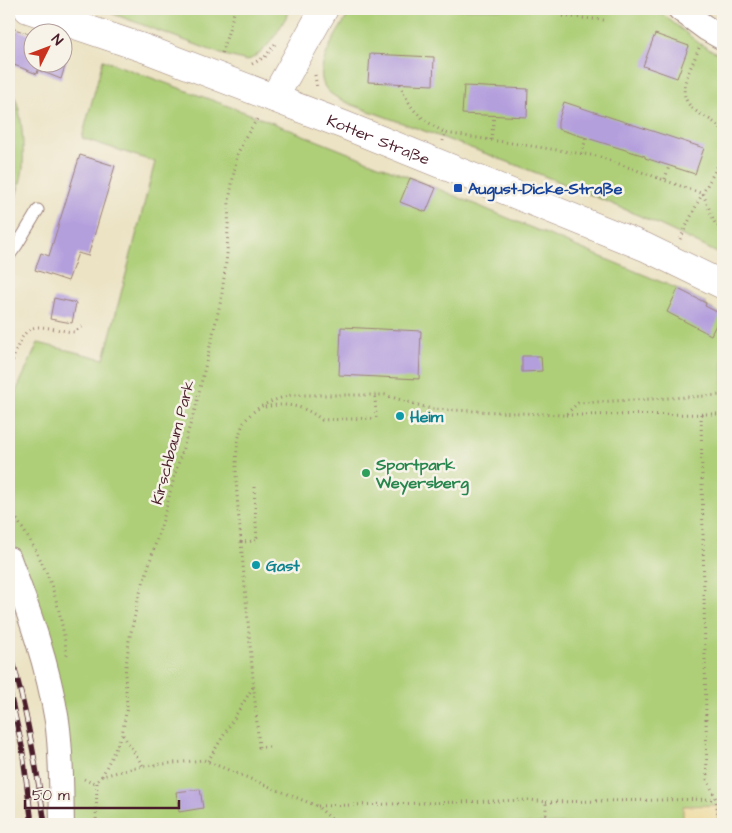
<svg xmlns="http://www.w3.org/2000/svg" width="732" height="833" font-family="'Architects Daughter',sans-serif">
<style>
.green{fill:#aecf78;stroke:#7c7752}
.sand{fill:#eeda9e;stroke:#9c7c64}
.building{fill:#b49fdd}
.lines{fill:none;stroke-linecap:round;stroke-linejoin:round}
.service-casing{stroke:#9b8178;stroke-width:13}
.minor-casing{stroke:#9b8178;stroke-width:26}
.tertiary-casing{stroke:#9b8178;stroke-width:29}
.path{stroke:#9b8178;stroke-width:3;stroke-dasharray:1 4;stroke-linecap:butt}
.service{stroke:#fff;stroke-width:11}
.minor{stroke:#fff;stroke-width:24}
.tertiary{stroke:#fff;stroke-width:28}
.rail-casing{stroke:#4a1f2b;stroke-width:5.5}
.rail{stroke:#f7f3e8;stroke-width:4;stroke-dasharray:11;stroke-linecap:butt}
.transit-dot{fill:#1a4fb4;stroke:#f7f3e8;stroke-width:2}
.culture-dot{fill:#0f9aa8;stroke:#f7f3e8;stroke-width:2}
.leisure-dot{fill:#2e9e5b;stroke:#f7f3e8;stroke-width:2}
.labels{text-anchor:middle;stroke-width:5;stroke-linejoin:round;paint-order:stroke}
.street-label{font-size:16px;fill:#4a1f2b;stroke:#f7f3e8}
.transit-label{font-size:16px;font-weight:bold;fill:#164399;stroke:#f7f3e8;text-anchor:start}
.culture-label{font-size:16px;font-weight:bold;fill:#0d838f;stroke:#f7f3e8;text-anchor:start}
.leisure-label{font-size:16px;font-weight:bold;fill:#27864d;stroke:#f7f3e8;text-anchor:start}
</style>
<rect width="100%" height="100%" fill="#f7f3e8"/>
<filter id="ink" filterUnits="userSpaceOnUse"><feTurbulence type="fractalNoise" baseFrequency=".02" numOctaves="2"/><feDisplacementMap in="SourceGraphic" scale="10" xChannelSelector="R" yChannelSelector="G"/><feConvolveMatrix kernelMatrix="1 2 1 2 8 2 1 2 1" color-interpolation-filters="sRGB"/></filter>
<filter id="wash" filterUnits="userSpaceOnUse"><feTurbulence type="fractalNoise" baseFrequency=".0096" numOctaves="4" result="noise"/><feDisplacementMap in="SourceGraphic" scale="20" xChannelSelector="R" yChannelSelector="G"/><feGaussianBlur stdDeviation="1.12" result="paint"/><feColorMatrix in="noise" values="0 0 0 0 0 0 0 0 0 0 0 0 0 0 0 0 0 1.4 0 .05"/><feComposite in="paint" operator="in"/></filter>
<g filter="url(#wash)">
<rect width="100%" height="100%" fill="#ece3c4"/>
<!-- green -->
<path class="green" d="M100 9H291C278 30 270 50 247 61L221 54Z
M352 9H656L700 44 723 56V256C604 194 476 150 350 104 342 100 332 96 327 90 309 69 341 28 352 9Z
M103 60 258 117 436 188 678 289 706 303V306L723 315V824H71L26 577 9 539V407L38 343 104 359 155 162 82 138Z
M9 90C23 98 24 152 23 168 22 180 16 194 13 206L9 204Z"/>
<!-- sand -->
<path class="sand" d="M717 805 718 824H683V806Z"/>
<g id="blocks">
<!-- building -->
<path class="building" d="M9 27 32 35V62H62V47L70 50 61 79 38 70 37 74 9 63Z
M655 34 689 46 677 78 643 66Z
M370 54 434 57 433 85 368 82Z
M464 86 528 89 527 117 462 114Z
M564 102 704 148 695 174 645 158V156L558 129V122Z
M80 155 115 166 88 256 78 253 68 281 35 270 41 253 49 256Z
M410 178 436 188 426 212 400 202Z
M678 289 706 303 705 306 721 314 711 335 667 312Z
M54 298 76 303 72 323 50 319Z
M341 327 421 331 419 379 339 375Z
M522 356H541L542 371 522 372Z
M200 789 203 808 179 812 176 792Z"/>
</g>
</g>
<g filter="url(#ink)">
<use href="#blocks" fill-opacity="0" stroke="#9b8178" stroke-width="1"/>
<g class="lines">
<defs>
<path id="service" d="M9 256 17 245 38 210"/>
<path id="minor" d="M680 9 707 29 723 38
M9 559C29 612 48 665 57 721 62 755 61 790 62 824"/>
<g id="tertiary">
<path id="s1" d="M28 9 146 49 344 125 645 247 723 285"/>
<path d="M274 98 324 9"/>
</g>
</defs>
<!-- service casing -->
<use href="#service" class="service-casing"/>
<!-- minor casing -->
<use href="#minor" class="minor-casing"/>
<!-- tertiary casing -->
<use href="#tertiary" class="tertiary-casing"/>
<!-- path -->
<path class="path" d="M560 9V16L604 20
M699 48C689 75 670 97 702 115 711 120 718 124 723 132
M222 53 235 9
M252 64 265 57 275 44
M315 75 317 89
M400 84C412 113 419 117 445 133
M491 140 494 116
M443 141 445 133 597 156 703 194
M582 154 586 138
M665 179 669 166
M703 194 715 223 723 231
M680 239 697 204 723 156
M9 370C15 356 20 327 38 327 50 327 62 331 74 332L85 325
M265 407C287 402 305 406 322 420L376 418 375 395
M701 414 707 779 716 799 719 824
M566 415 723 414
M254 487 257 541 241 542 259 747H273
M9 507C20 525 33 544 42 563 56 592 63 624 67 656
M241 542C239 513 229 445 245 421 255 406 276 399 291 395H385L431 409 565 415 578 403 723 395
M123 735 143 766
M208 761 253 687
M102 776 122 735 127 707 125 675 129 641 139 596 163 520 175 474 195 409 221 300 227 255 229 201 237 155 246 136 258 118
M84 779 92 783 97 781 102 776 143 766 204 760 317 806 337 824
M546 802 716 799
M318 806 530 800 546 802V824
M96 824 97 781"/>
<!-- service -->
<use href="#service" class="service"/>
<!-- minor -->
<use href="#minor" class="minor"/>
<!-- tertiary -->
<use href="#tertiary" class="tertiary"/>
<defs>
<path id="rail" d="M9 648C26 706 36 765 45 824
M9 689 22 747 32 824"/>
</defs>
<!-- rail casing -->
<use href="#rail" class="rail-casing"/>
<!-- rail -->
<use href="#rail" class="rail"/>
</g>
</g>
<!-- markers -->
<rect class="transit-dot" x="453" y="183" width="10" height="10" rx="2.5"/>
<g class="culture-dot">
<circle cx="400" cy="416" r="5"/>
<circle cx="256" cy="565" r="5"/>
</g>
<circle class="leisure-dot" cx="366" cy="473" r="5"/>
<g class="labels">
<!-- street labels -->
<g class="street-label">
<text dy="6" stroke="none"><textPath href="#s1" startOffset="374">Kotter Straße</textPath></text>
<text transform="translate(172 442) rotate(-75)" y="6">Kirschbaum Park</text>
</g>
<!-- transit labels -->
<g class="transit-label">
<text x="468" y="194">August-Dicke-Straße</text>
</g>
<!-- culture labels -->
<g class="culture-label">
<text x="410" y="422">Heim</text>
<text x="266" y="571">Gast</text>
</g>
<!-- leisure labels -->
<g class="leisure-label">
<text x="376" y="470">Sportpark<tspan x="376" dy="18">Weyersberg</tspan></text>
</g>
</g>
<!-- margin -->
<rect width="732" height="833" fill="none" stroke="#f7f3e8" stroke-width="30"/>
<!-- north arrow -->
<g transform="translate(48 48) rotate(48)"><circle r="24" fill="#f7f3e8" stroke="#b29e9c"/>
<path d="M0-4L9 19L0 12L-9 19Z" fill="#c8321e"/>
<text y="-8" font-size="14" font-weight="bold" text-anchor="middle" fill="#4a1f2b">N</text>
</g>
<!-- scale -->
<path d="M25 800v8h154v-8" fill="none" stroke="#4a1f2b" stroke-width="2.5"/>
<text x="32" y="800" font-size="15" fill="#4a1f2b" stroke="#f7f3e8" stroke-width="4" paint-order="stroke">50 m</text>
</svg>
